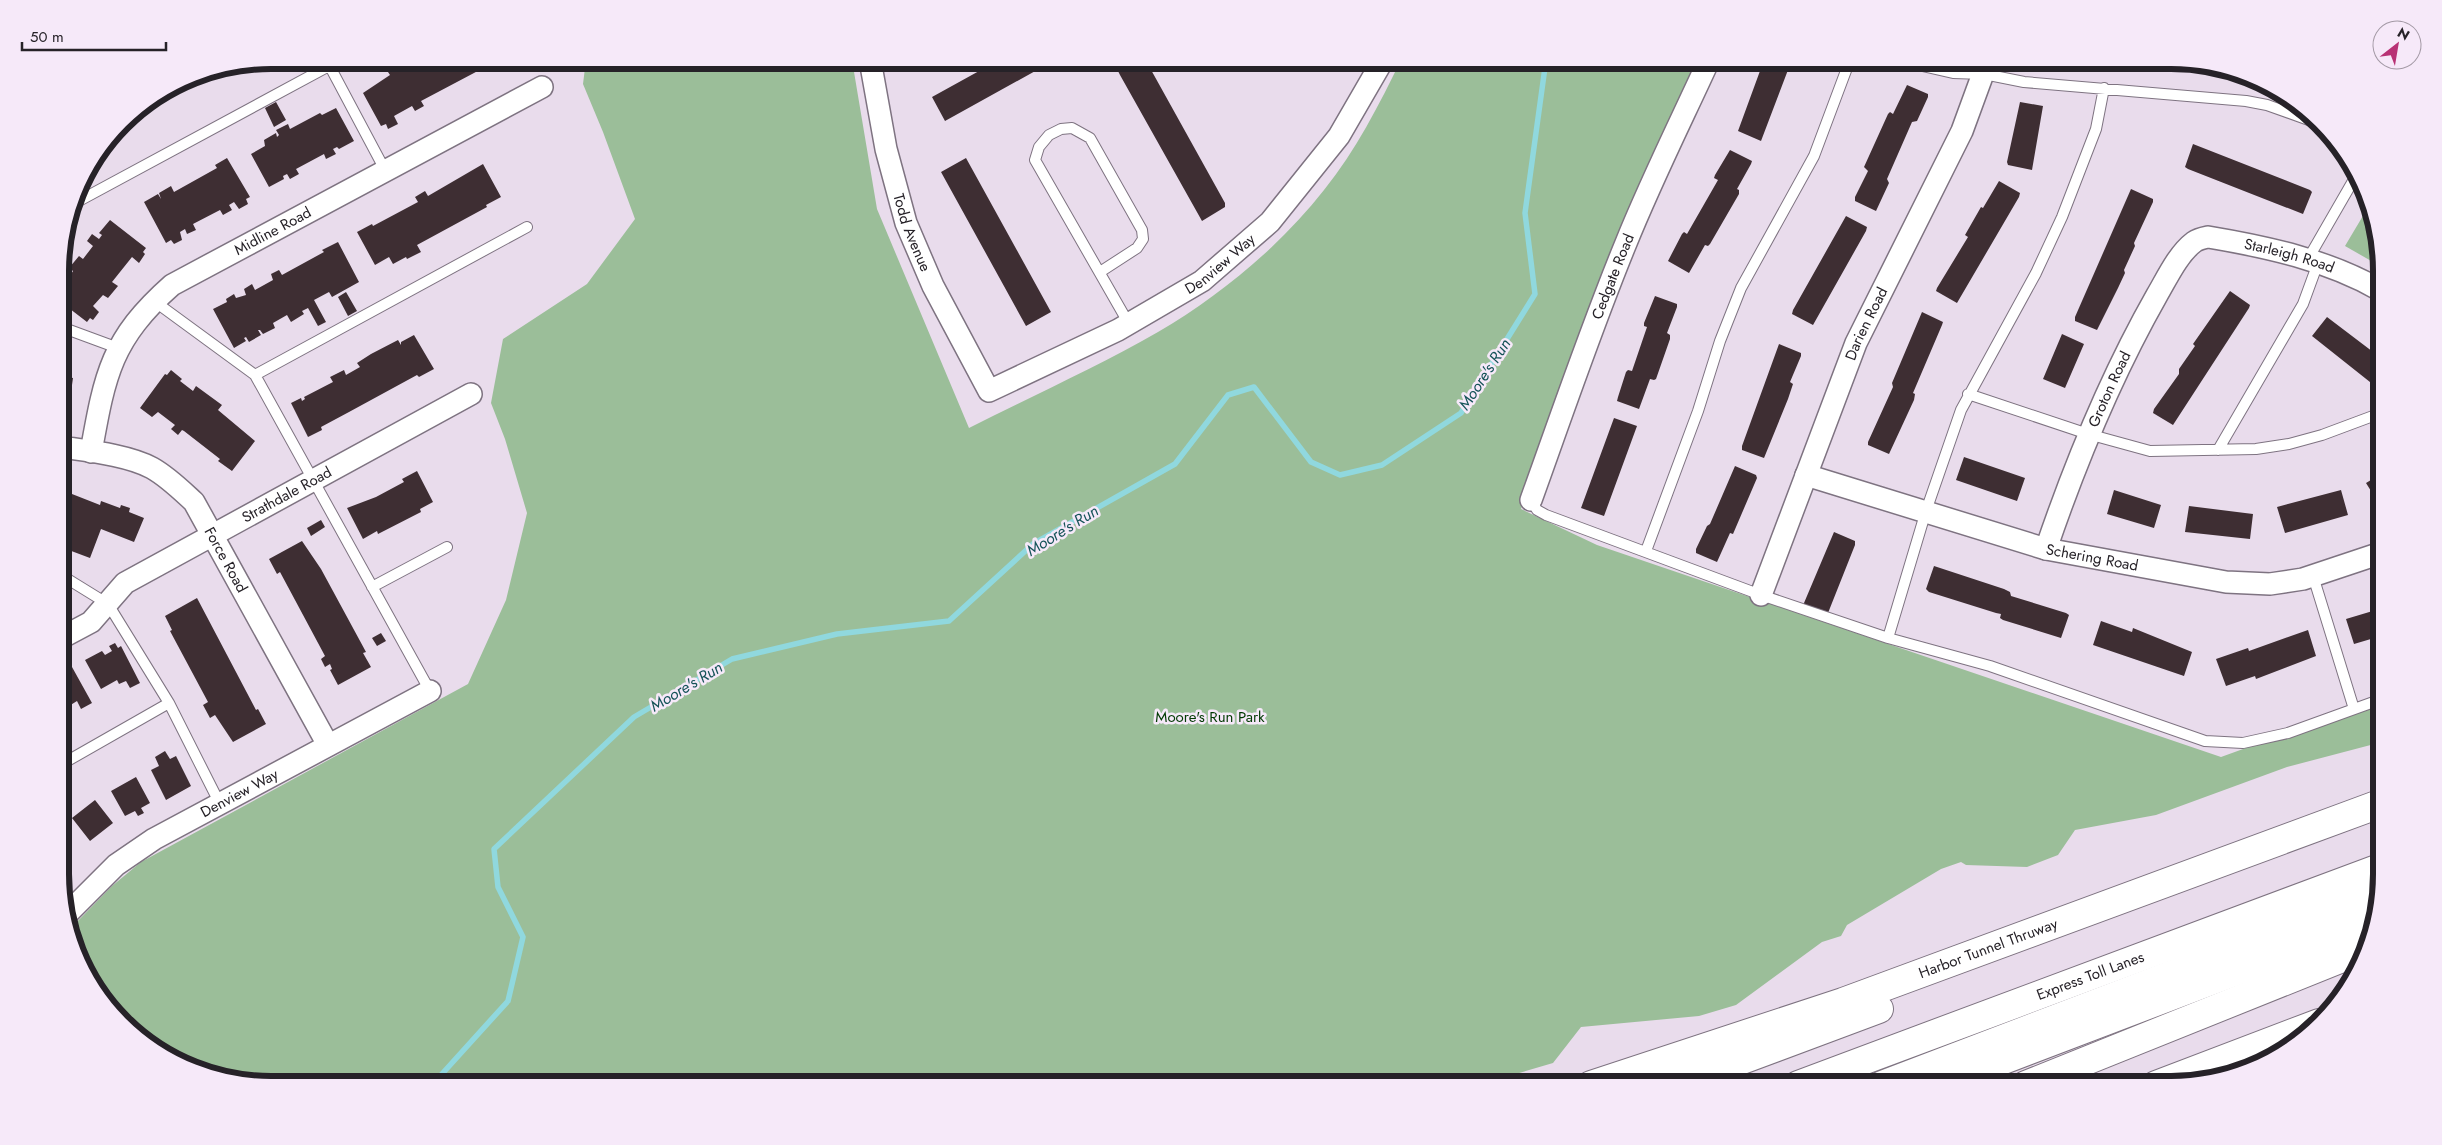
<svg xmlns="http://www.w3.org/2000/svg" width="2442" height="1145" font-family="Jost,sans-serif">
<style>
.green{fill:#9bbe99}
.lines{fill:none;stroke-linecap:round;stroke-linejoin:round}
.stream{stroke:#90d8de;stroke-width:5.5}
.building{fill:#3e2e33}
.lane-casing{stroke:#7e7381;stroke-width:12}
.street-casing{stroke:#7e7381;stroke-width:24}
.highway-casing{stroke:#7e7381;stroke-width:30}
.lane{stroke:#fff;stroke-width:10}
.street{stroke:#fff;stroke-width:21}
.highway{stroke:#fff;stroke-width:28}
.labels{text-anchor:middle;stroke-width:5;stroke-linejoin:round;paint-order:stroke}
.street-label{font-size:15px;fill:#262228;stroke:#f6e9f9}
.park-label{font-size:15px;fill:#003a02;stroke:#f6e9f9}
.water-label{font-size:16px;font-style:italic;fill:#155358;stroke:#f6e9f9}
.rim{fill:none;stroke:#262228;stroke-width:6}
</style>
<rect width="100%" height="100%" fill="#e9dcec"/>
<!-- green -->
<path class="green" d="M586 60H852L877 209 969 428C1032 396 1097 367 1158 332 1220 296 1280 246 1324 190 1356 150 1379 105 1401 60H1700L1647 170 1521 509 1597 545 2221 757 2382 699V742L2287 767 2156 815 2075 830 2058 855 2027 867 1966 865 1961 862 1941 869 1847 925 1841 936 1822 942 1736 1005 1699 1016 1581 1027 1553 1063 1479 1085H270L190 1069 142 1042 104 1003 76 955 69 930 112 886 141 862 468 684 506 600 527 513 505 439 491 403 503 339 587 284 635 219 603 132 583 84Z
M2370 204 2380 243V266L2345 246Z"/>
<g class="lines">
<!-- stream -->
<path class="stream" d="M432 1085 508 1001 523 937 498 887 494 849 634 717 732 659 837 634 949 621 1033 544 1175 464 1228 395 1254 387 1311 462 1340 475 1382 465 1461 413 1535 294 1525 213 1546 60"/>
</g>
<!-- building -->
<path class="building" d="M419 60H505L492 67 491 64 421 101 424 106 415 111 412 106 394 116 398 124 388 129 386 124 381 126 363 93 390 75 388 72 401 65 403 69Z
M999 60H1055L945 121 932 97Z
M1129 60H1144L1150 68 1225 203V207L1202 221 1120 75 1116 67Z
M1764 60H1790L1791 62 1761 141 1738 131Z
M216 71H218L152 106 150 101 190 76Z
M1907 85 1928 94V97L1917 121 1912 122 1887 179 1889 183 1876 211 1855 201V197L1868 171 1864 167 1888 114 1890 112 1893 114Z
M276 102 286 120 274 127 265 108Z
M2020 102 2043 106 2032 170 2008 165 2007 162Z
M336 108 354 141 339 149 337 147 333 149 336 154 326 159 324 154 296 169 299 174 290 179 287 174 283 176 284 179 269 187 251 154 265 146 264 140 276 133 277 137 279 135 276 130 288 124 290 129 320 113 322 115Z
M2193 144 2310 190 2312 192 2303 214 2188 169 2185 167Z
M1730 150 1752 161 1751 164 1737 189 1739 190V194L1710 244 1708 246 1705 245 1689 273 1668 261 1682 234 1684 232 1687 234 1718 180 1714 178 1715 175Z
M227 158 250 197 246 199 248 204 239 209 234 202 229 205 232 210 223 215 220 210 193 224 196 230 187 234 185 229 180 232 182 240 174 244 171 240 166 243 144 202 158 194 161 199 159 193 171 186 174 192 217 168 215 165Z
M966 158 1051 312 1026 326 941 172Z
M483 164 501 197 486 205 487 207 417 245 421 252 407 259 406 257 393 264 389 257 375 265 357 232 372 224 373 226 418 202 415 197 425 191 428 196Z
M1999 181 2020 193 2019 197 1957 303 1936 291 1937 288 1968 237 1965 235 1981 207 1983 208Z
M2131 189 2153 199V202L2134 243 2135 246 2124 270 2125 273 2118 288 2097 330 2075 321V317Z
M1846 216 1867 227 1866 231 1813 325 1792 314 1793 310Z
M110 220 146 248 143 252 145 254 139 263 132 257 112 282 118 286 108 298 103 295 93 306 99 312 93 320 90 318 87 322 61 302V291L73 271 69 268 79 256 83 259 93 246 87 241 92 234 99 239 102 235 99 233Z
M338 242 359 282 332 297 329 292 314 300 326 322 318 326 308 308 302 311 304 314 291 322 287 315 273 323 275 328 263 334 260 330H258L261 335 249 342 246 337 244 338 246 341 234 348 213 309 227 302 226 299 234 294 236 298 246 295 244 289 252 284 255 290 273 280 271 274 279 270 282 275 324 252 322 250Z
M2230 291 2250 305 2249 308 2173 425 2153 413 2154 409 2179 374V369L2195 346 2193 344Z
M346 292 357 311 348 316 338 297Z
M1655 296 1677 304V307L1667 333 1670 335V339L1656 379 1654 380 1650 379 1639 409 1617 401 1618 397 1626 372 1628 370 1632 371 1647 327 1644 326V323Z
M1922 312 1943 322 1942 325 1913 393 1915 394 1914 400 1889 454 1868 445V442L1893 387 1892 383Z
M2327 317 2381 358V379L2375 386 2312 336Z
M2062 334 2084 344 2065 388 2043 379Z
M414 335 434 369 419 377 417 375 349 412 321 427 322 430 308 437 291 403 301 398 302 401 305 399 304 397 333 382 330 377 344 370 346 375 360 367 357 363 371 354 398 340 401 345V342Z
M1779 344 1801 353V356L1790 382 1793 384 1788 399 1764 458 1742 450V446Z
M171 370 182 379 180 381 193 391 196 386 222 405 218 410 255 441 232 471 218 461 220 459 184 431 182 430 178 435 171 429 175 425 158 412 152 417 140 408 165 374 167 375Z
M61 376 73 378 69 406 61 405Z
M1614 418 1637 426 1604 516 1581 508Z
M1964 457 2025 478 2017 501 1956 480Z
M1735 466 1756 475 1757 478 1733 534 1730 533 1717 562 1696 553V549L1707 526 1710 524Z
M417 471 433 502 420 509 421 512 378 534 377 531 363 539 347 508 376 497 404 482 402 479Z
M2381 474V507L2366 483Z
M2114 490 2161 505 2154 528 2107 514Z
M2341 490 2348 515 2285 533 2277 507Z
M72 494 100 505 101 501 120 508 121 505 130 508 129 512 144 518 134 542 101 529 90 558 66 549 71 535 61 531 64 524 70 526 72 521 63 518Z
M2189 506 2253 514 2250 539 2185 532Z
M321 520 325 527 311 536 307 528Z
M1834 532 1855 541V545L1828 613 1804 607V603Z
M302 541 321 569 366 652 363 653 371 667 338 685 330 670 332 669 330 664 325 667 321 659 325 656 280 572 277 574 269 559Z
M1934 566 2004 589 2010 592 2011 596 2066 613 2069 615 2061 638 2003 620 2000 618 2001 614 1996 613 1929 592 1926 589Z
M197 598 256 710 258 709 266 724 233 742 215 715 210 718 203 705 208 702 170 631 172 630 165 616Z
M2381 606V636L2354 644 2346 619 2376 610 2375 607Z
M2101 621 2132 632 2133 628 2192 652 2184 676 2093 645Z
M2308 630 2316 656 2256 679 2255 676 2226 686 2216 659 2248 648 2249 651Z
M381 633 386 641 377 646 372 638Z
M115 643 118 648 121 646 140 683 130 688 126 681 119 684 117 680 101 689 85 660 102 651 105 655 112 651 109 646Z
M72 667 92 703 81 709 77 701 61 711V673Z
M165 751 170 759 176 756 191 786 166 800 151 770 159 766 155 757Z
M136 777 150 803 141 808 144 813 138 816 135 811 125 816 111 791Z
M95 800 113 823 90 841 72 818Z"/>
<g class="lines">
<defs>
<path id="lane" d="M1896 60 1953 73 1984 74 2024 82 2246 101 2267 105 2320 124
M327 61 385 170
M75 203 340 60
M2308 259 2357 174
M1100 272 1137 248 1143 239 1142 230 1090 138 1072 128 1061 129 1049 135 1039 147 1035 160 1129 324
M154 301 255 375 527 227
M61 327 118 348
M255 375 430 691
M1968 394 2088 434 2150 451 2256 449 2289 444 2322 435 2381 413
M2218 450 2303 304 2318 263
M1531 500 1537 510 1546 515 1761 595 1888 638 1990 666 2205 741 2243 743 2288 733 2382 699
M1646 551 1698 411 1720 341 1741 288 1814 156 1850 60
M61 575 108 604 169 703 220 804
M2313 576 2354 709
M372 587 447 547
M1888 638 1926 511 1961 410 2036 273 2062 217 2096 129 2104 88
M62 764 169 703"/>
<g id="street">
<path id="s1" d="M870 60 886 149 906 223 933 286 989 391 1118 330 1202 281 1270 222 1339 136 1383 60"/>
<path id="s2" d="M61 447C88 451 128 455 152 468 168 477 181 490 194 502L328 745"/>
<path id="s3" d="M91 452C105 374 111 339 172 285L542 87"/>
<path id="s4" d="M1806 475 2046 549 2226 582 2270 584 2303 579 2381 553"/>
<path id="s5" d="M1531 500C1562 414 1591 328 1626 243 1651 181 1681 121 1709 60"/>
<path id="s6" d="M2046 549C2076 461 2111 376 2157 295 2167 278 2178 254 2194 242 2198 239 2203 238 2208 237 2268 247 2327 260 2380 290"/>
<path id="s7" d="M1761 595 1856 343 1962 131 1988 60"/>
<path id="s8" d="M61 638 91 622 125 583 471 394"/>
<path id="s9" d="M65 916 116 865 154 839 430 691"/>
</g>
<g id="highway">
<path id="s10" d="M1591 1085 1843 1002 2382 803"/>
<path d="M1675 1085 1879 1009"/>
<path id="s11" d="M1798 1085 2382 867"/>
<path d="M1882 1085 2378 896"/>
<path d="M1938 1085 2373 919"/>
<path d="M2026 1085 2367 948"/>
<path d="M2156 1085 2319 1023"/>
</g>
</defs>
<!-- lane casing -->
<use href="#lane" class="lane-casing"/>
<!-- street casing -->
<use href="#street" class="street-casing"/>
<!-- highway casing -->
<use href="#highway" class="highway-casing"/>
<!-- lane -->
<use href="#lane" class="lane"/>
<!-- street -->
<use href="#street" class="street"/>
<!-- highway -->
<use href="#highway" class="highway"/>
</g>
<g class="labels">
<!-- street labels -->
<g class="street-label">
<text dy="5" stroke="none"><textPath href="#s3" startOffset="305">Midline Road</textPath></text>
<text dy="5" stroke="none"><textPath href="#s1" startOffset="178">Todd Avenue</textPath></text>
<text dy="5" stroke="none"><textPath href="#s6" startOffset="441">Starleigh Road</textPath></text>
<text dy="5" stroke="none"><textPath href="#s1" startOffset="619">Denview Way</textPath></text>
<text dy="5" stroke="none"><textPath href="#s5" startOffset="238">Cedgate Road</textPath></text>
<text dy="5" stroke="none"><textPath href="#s7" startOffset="291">Darien Road</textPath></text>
<text dy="5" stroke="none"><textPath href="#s6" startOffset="172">Groton Road</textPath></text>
<text dy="5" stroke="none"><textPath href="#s8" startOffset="270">Strathdale Road</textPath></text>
<text dy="5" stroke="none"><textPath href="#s4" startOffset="298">Schering Road</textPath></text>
<text dy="5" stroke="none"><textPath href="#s2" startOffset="214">Force Road</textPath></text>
<text dy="5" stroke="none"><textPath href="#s9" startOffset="215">Denview Way</textPath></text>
<text dy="5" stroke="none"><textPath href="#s10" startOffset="420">Harbor Tunnel Thruway</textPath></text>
<text dy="5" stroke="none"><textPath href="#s11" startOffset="312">Express Toll Lanes</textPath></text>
</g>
<!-- park labels -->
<g class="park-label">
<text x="1210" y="722">Moore's Run Park</text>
</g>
<!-- water labels -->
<g class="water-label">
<text transform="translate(1484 374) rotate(-57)" y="6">Moore's Run</text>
<text transform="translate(1062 530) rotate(-32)" y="6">Moore's Run</text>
<text transform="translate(686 686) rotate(-31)" y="6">Moore's Run</text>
</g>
</g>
<!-- crop -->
<path d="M0 0H2442V1145H0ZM271 69H2171A202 202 0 0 1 2373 271V874A202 202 0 0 1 2171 1076H271A202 202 0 0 1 69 874V271A202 202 0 0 1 271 69Z" fill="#f6e9f9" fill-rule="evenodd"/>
<path class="rim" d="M271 69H2171A202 202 0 0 1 2373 271V874A202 202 0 0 1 2171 1076H271A202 202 0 0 1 69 874V271A202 202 0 0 1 271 69Z"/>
<!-- north arrow -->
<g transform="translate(2397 45) rotate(31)"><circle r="24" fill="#f6e9f9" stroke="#a399a5"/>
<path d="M0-4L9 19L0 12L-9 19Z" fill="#b83275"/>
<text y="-8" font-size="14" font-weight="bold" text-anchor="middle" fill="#262228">N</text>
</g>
<!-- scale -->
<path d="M22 42v8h144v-8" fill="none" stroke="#262228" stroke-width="2.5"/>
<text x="30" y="42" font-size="15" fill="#262228" stroke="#f6e9f9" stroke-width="4" paint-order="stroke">50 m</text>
</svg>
